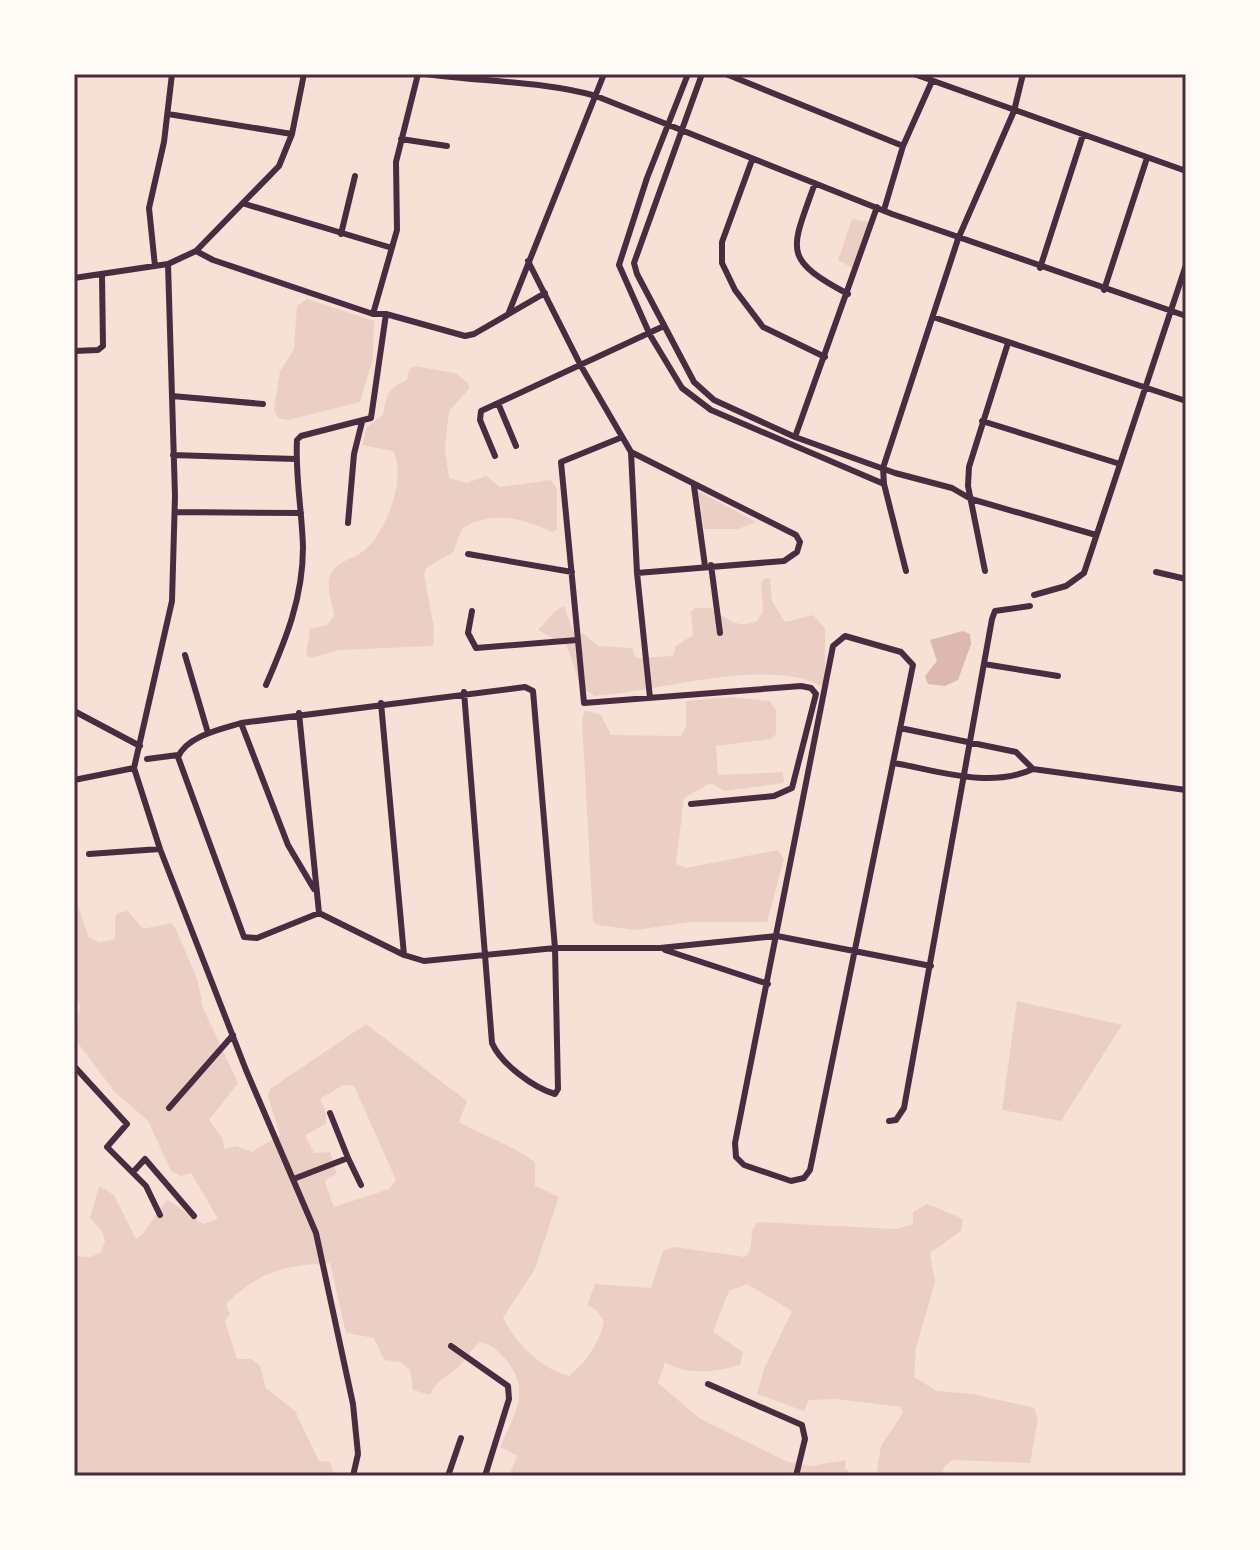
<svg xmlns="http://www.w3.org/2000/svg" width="1260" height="1550" font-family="'Titillium Web',sans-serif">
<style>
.green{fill:#ebcfc5;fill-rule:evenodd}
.water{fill:#dcb8b0}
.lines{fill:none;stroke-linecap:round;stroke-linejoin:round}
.minor{stroke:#4a2c40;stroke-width:6}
.neatline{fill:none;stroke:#4a2c40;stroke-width:3}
</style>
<rect width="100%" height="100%" fill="#f7e1d7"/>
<!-- green -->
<path class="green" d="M852 219 869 222 854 269 838 260Z
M307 299 374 321 373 358 360 402 288 420 278 418 274 410 280 371 294 349 297 306Z
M414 366 455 373 468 383 469 389 449 411 445 449 449 478 467 483 486 476 500 487 551 480 557 489V530L552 532C524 518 490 510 462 529L453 552 426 568 424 574 434 628 433 646 339 650 311 658 306 655 310 629 327 625 334 616C333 605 327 591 329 579 333 560 355 560 367 548 387 529 407 476 393 451L362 445 367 427 383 415C386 395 388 388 407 380L409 370Z
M698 491 756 522 738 529H704Z
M765 578H770L772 601 785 622 813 615 825 628V681L821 686C767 657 657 692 595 696L581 688 567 646 538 630 555 611 564 606 573 632 584 634 598 646 632 648 636 658 673 656 676 646 693 635 691 612 695 608H710C726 617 736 630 757 621L763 611 761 583Z
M731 697 770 701 776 710V734L771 739 716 746 718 775 783 772 784 783 725 791 710 783 684 798 676 864 686 868 778 850 784 859 767 922H691L636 930 598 925 593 922 582 720 585 710 601 715 611 735 681 736 686 726V701Z
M74 894 89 938 100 942 115 939V918L117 913 128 911 143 929 170 923 175 927 198 981 203 1008 238 1083 209 1120 223 1139 224 1149 236 1146 252 1152 280 1135 268 1096 270 1089 366 1024 467 1101 459 1122C484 1136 512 1145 535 1162V1186L559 1197 535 1269 503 1318C516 1343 541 1369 569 1376 587 1361 598 1345 604 1322L597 1311 587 1305 595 1284 651 1288 663 1251 674 1247 745 1257C757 1246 746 1232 758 1222L897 1229 913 1224V1212L927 1204 959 1217 963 1220 961 1231 930 1253 935 1282 916 1348 914 1377 937 1391 973 1394 1034 1408 1038 1419 1030 1463 953 1460 944 1467 942 1476H876L881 1446 903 1413 901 1407 837 1399 809 1400 804 1411 757 1394 764 1369 792 1311 747 1284 729 1291 713 1332 743 1352 740 1365C716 1372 686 1376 665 1362L658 1383 699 1418 786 1461 810 1466 846 1460 845 1468 854 1476H509L517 1456 500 1447C514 1415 532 1391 506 1360 497 1350 493 1346 480 1342 471 1350 466 1360 458 1367 446 1378 437 1379 430 1395L413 1390 410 1370 400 1362 384 1360 374 1338 346 1333 330 1263C286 1265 257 1272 226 1304L230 1314 225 1321 237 1359H251L260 1366 266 1388 295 1411 319 1461 330 1462 335 1476H74V1256L91 1257 101 1252 105 1242 102 1231 90 1218 99 1186 114 1195 136 1239C152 1229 154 1210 168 1200L203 1224 218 1219 191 1173 181 1176 171 1171 148 1121 114 1091 74 1038 80 1006 74 992ZM343 1085 354 1086 396 1180 389 1189 334 1207 325 1183 327 1178 337 1174 330 1152 314 1153 305 1135 326 1124V1113L320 1099Z
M1017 1001 1122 1025 1061 1121 1002 1110Z"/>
<!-- water -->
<path class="water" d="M963 631 970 634 971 644 958 680 945 686 928 684 925 676 937 661 930 640Z"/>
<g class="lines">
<!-- minor -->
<path class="minor" d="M426 74C481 82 544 81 596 96L892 214 1186 316
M688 74 647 178 619 265 650 335 682 388 711 410 884 484
M702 74 634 263 637 274 694 382 714 400 795 437 895 473 952 488 971 499 1096 535
M726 74 903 146
M914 74 1186 171
M168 114 292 134
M401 139 447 146
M752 160 722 242V263L735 290 763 327 825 357
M815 183C791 251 781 258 848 294
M245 204 392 248
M884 210 903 146 932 81
M341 234 355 176
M196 251 279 166 292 134 304 74
M528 261 581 366 631 452 637 573 650 698
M155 266 149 208 164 142 172 74
M1040 268 1083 135
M74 278 168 264 196 251 213 260 373 314H386L465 336 474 334 545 293
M1104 290 1147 158
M509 312 604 74
M373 314 397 230 396 162 418 74
M933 317 1186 401
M74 351 98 350 103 346 102 276
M172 396 263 404
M498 403 516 446
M982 421 1120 464
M795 437 877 207
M620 438 561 462 584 703 801 686 811 688 816 694 792 788 774 796 691 804
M631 452 796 535 800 542 797 552 784 561 637 573
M173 455 296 459
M495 456 480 420 481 411 664 326
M694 486 705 566
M175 512 301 513
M348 523 354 454 362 422
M468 554 572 572
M711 565 720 633
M906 571 884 484 883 468 958 239 1014 111 1023 74
M985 571 968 486 969 467 1008 343
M1156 572 1186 579
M1034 595 1066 586 1084 573 1186 265
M472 611 468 633 476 648 577 640
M845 636 901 652 913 665 810 1170 804 1178 791 1181 744 1165 736 1157 735 1143 833 646Z
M185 655 208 733
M984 664 1058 676
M266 685C286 639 303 598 303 547 302 511 295 476 297 440L301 436 371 418 386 314
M381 703 404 955 424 961 555 948H660L777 936 931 966
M74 711 140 746
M299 713 319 913
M241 723 288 845 314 889
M900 728 1016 752 1033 769
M147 759 178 755
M894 763C939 771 990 789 1033 769L1186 790
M134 768 160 849 246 1070 316 1233 353 1404 358 1454 353 1476
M134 768 172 601 175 496 168 264
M74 780 134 768
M89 854 160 849
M665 950 768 984
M404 955 319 913 257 938 244 937 178 757C187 736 221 729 241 723L525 687 533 691 555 948 558 1089 555 1094C534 1088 501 1064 492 1043L464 692
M74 1066 127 1124 107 1147 146 1186 160 1215
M169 1108 233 1035
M330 1113 348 1158
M889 1121 896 1120 904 1108 992 619 995 611 1030 606
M134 1171 145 1159 194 1216
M296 1178 348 1158 361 1185
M451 1346 508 1386 509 1399 485 1476
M708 1384 802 1425 805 1439 796 1476
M448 1476 461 1438"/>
</g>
<!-- border -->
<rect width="1260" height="1550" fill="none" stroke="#fffaf5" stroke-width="152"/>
<rect x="76" y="76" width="1108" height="1398" class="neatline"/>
</svg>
